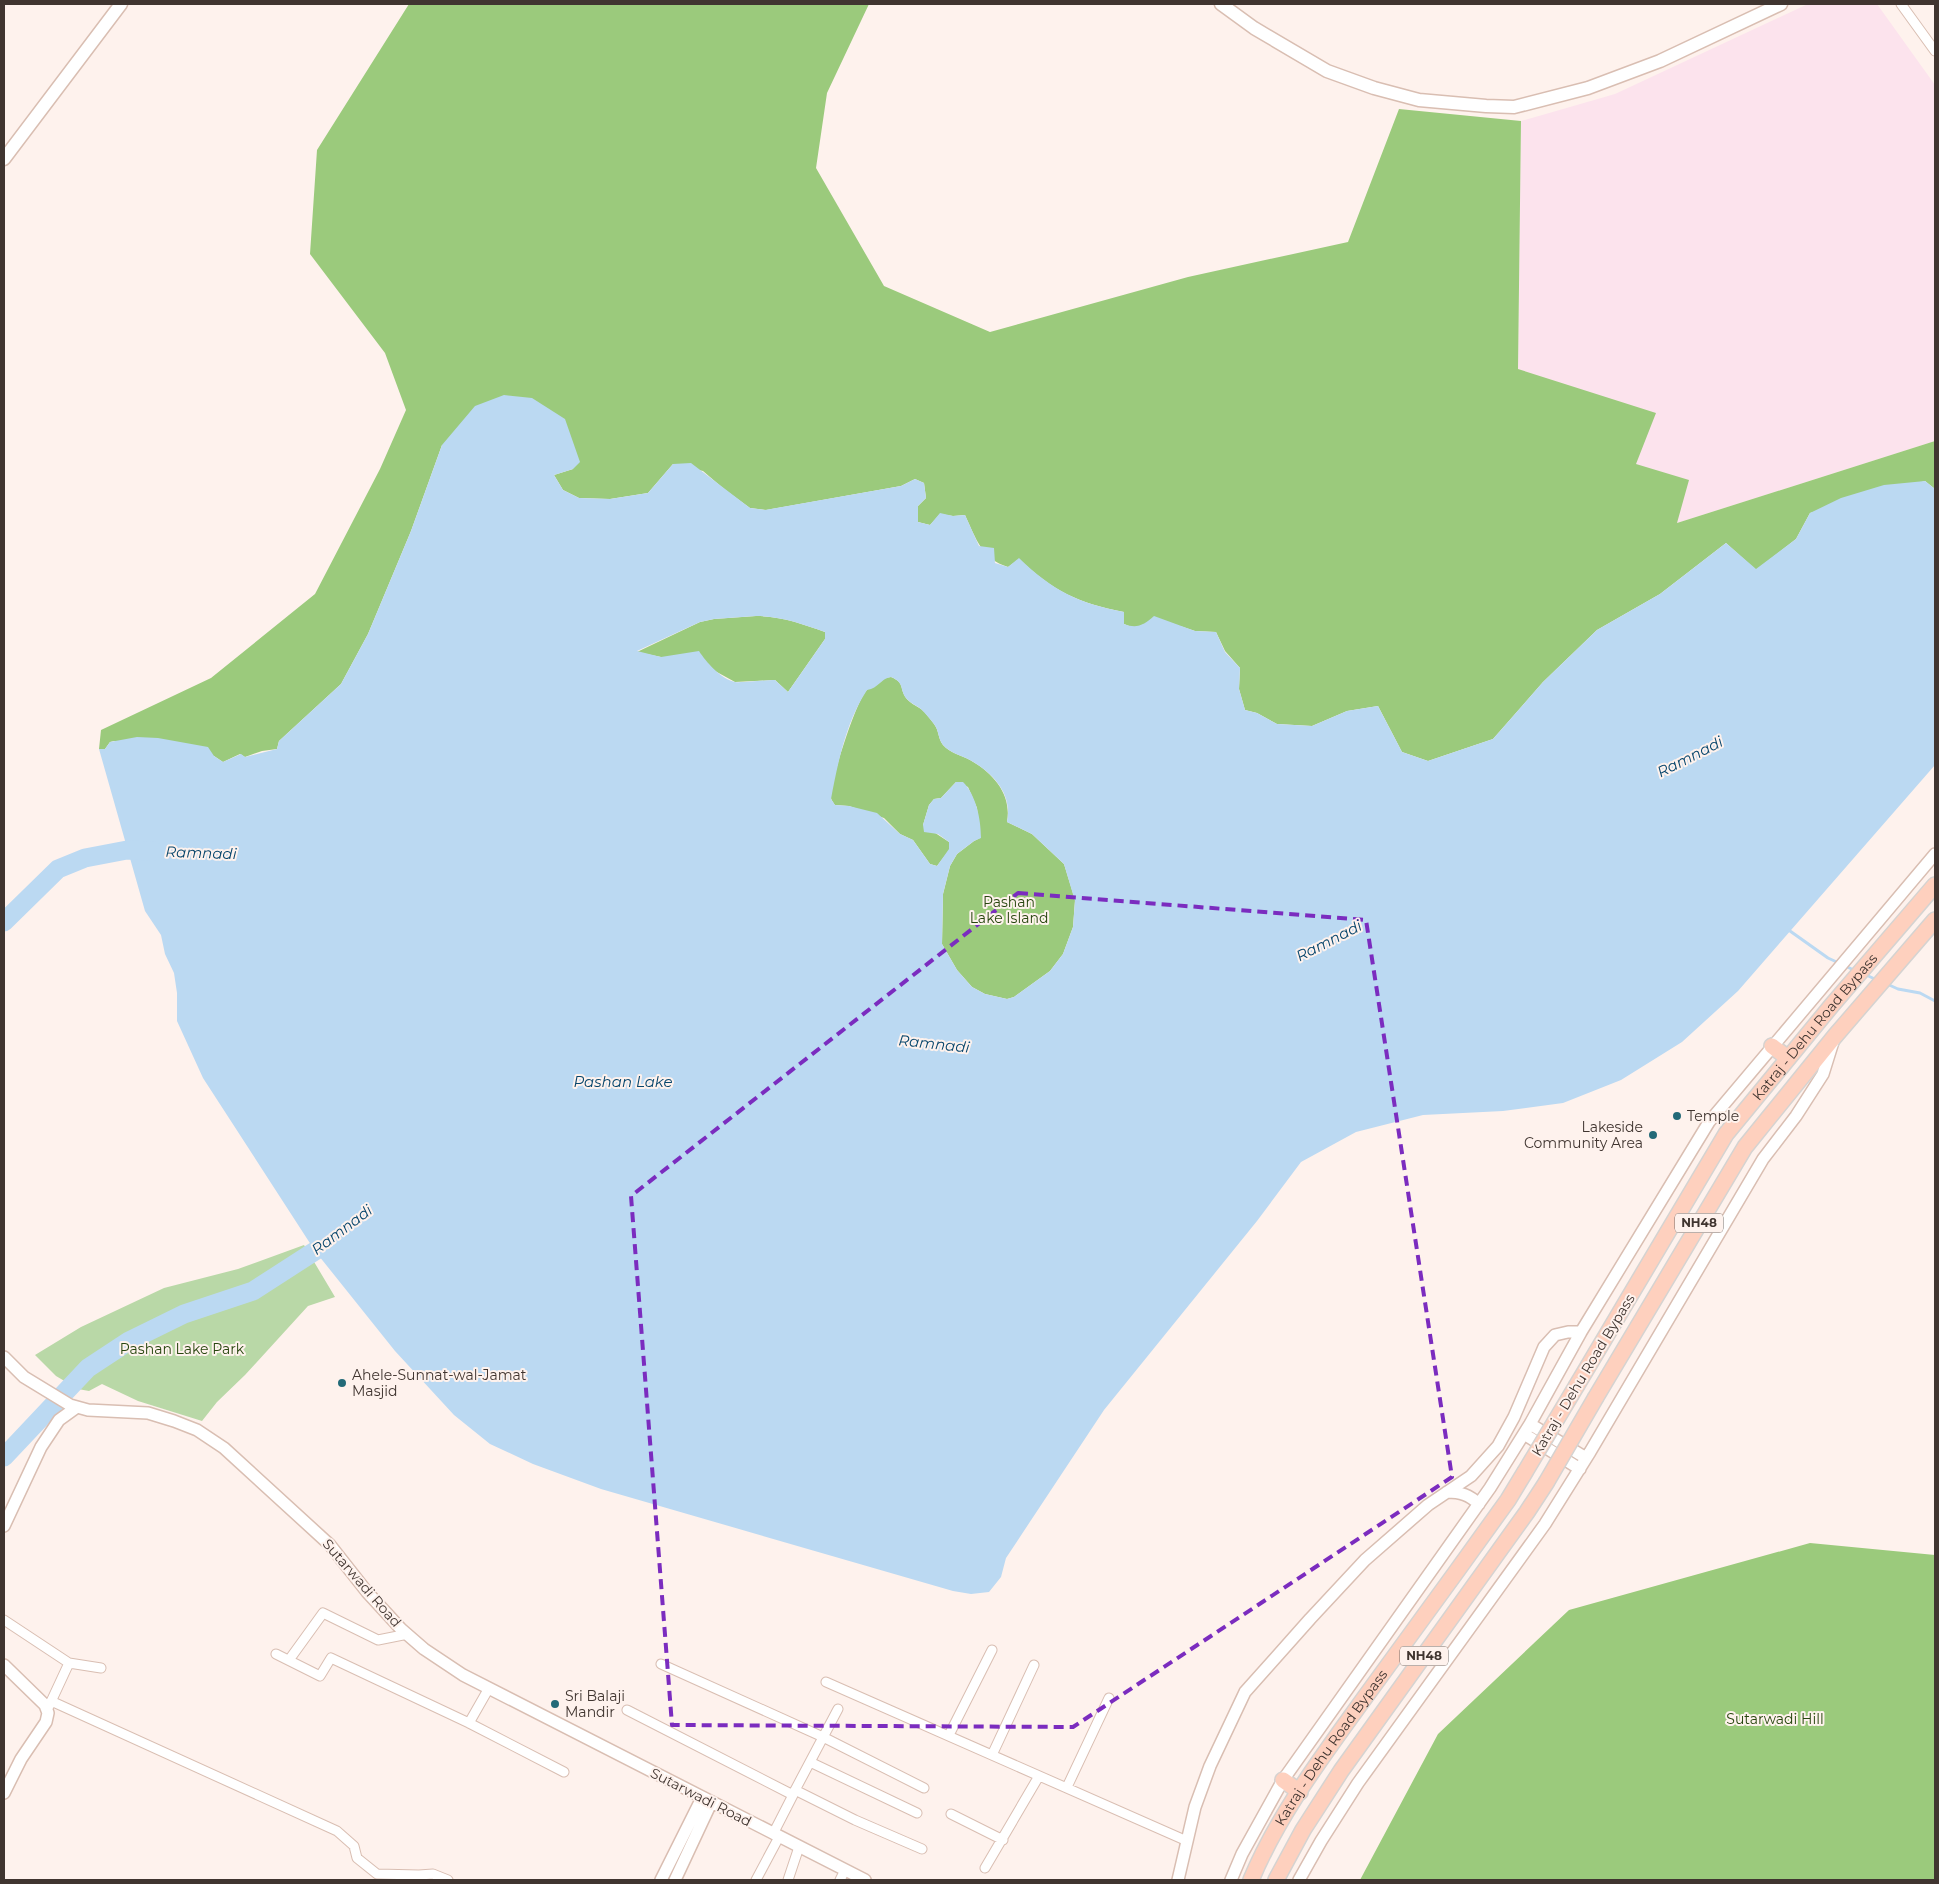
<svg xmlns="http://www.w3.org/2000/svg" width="1939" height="1884" font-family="Montserrat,sans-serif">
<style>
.industrial{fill:#fce3ed}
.green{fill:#b9d8a7}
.forest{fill:#9bca7c}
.water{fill:#bbd9f2;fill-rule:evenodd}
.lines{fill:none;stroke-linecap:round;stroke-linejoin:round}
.stream{stroke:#bbd9f2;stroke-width:3}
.river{stroke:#bbd9f2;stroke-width:19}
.minor-casing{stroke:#d9beb2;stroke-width:11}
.tertiary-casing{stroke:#d9beb2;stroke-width:14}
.secondary-casing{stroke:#d9beb2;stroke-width:15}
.trunk-casing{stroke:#d5d3d1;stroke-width:18}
.minor{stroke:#fff;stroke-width:9}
.tertiary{stroke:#fff;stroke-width:11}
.secondary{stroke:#fff;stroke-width:12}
.trunk{stroke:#fed0be;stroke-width:15}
.trunk-bridge-casing{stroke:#d5d3d1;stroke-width:18;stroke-linecap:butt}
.trunk-bridge{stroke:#fed0be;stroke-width:15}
.marked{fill:none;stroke:#7b2cbf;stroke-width:4;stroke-dasharray:10 6;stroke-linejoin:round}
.poi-dot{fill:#236a78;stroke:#fef2ed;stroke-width:2}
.labels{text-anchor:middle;stroke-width:4;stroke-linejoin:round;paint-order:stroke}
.shield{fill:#fef2ed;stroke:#796e69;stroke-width:1}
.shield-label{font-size:12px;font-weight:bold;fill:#403530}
.park-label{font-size:14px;fill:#27450e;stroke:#fef2ed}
.street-label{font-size:14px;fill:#403530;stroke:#fef2ed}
.poi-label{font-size:14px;fill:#403530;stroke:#fef2ed;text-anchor:start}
.water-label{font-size:15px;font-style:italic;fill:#06456c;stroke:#fef2ed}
</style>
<rect width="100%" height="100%" fill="#fef2ed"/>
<!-- industrial -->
<path class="industrial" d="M1808 4H1877L1935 85V441L1677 523 1636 464 1518 369 1521 121 1615 94Z"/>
<!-- green -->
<path class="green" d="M304 1245 335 1297 308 1306 245 1375 217 1402 202 1421 138 1401 102 1384 89 1391 78 1389 56 1376 35 1355 81 1327 164 1288 238 1269Z"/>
<!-- forest -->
<path class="forest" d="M409 4H869L827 93 816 168 884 286 990 332 1188 277 1348 242 1399 109 1521 121 1518 369 1656 413 1636 464 1689 480 1677 523 1935 441V489L1925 481 1810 513 1796 539 1756 570 1726 543 1660 594 1597 630 1543 682 1493 739 1428 761 1402 752 1378 706 1347 711 1312 726 1277 724 1257 713 1245 710 1239 689 1240 668 1225 651 1216 632 1195 631 1180 626 1145 624 1134 628 1124 624V612C1078 603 1053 591 1019 559L1008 567C982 559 976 539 965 515L953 516 940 514 930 525 918 522V506L926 498 924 483 915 479 901 486 766 510 750 508 724 489 703 471 673 464 648 493 610 499 579 498 563 490 554 475 573 469 442 445 411 531 368 634 341 684 279 741 277 749 262 751 245 757 240 754 223 762 214 756 114 741 110 742 105 749H99L101 730 211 678 315 594 380 469 406 410 385 353 310 254 317 150Z
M756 616C781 616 803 624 825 632V639L788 692 775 680 735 682 715 671 704 660 661 657 637 652 700 622 714 619Z
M891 677C905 683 899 687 906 698 909 702 916 706 921 709 926 713 930 719 934 724 939 730 938 739 943 745 950 753 961 755 970 760 993 773 1012 794 1007 822L1032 834 1064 864 1075 900 1073 927 1063 954 1050 971 1014 997 1007 999 985 994 972 987 957 970 942 944 943 894 950 866 957 854 974 841 980 838 977 808 968 787 956 782 941 798 934 799 929 805 923 825 949 842 950 849 937 866 930 864 913 840 900 834 884 818 849 806 835 805C834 804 831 799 831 798 829 784 856 702 866 691 871 685 878 687 884 678Z
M1810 1543 1935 1555V1880H1360L1438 1734 1569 1610Z"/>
<!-- water -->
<path class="water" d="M504 395 532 398 565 419 580 462 573 469 554 475 563 490 579 498 610 499 648 493 673 464 691 463 750 508 765 510 901 486 915 479 924 483 926 498 918 506V522L930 525 940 513 953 516 965 515 979 546 994 548 995 563 1008 567 1019 558C1053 591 1078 603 1124 612V624C1137 629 1144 625 1154 616L1195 631 1216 632 1225 652 1240 668 1239 689 1245 710 1257 713 1277 724 1312 726 1347 711 1378 706 1402 752 1428 761 1493 739 1543 682 1597 630 1660 594 1726 543 1756 569 1796 539 1810 513 1841 498 1884 485 1925 481 1935 489V765L1738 991 1682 1042 1621 1080 1563 1103 1503 1111 1423 1115 1356 1132 1301 1162 1257 1221 1104 1410 1006 1558 1001 1577 989 1592 971 1594 953 1591 601 1489 533 1464 490 1444 454 1415 395 1351 315 1251 203 1078 177 1021V993L174 973 165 954 161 935 145 911 99 749H105L110 742 137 737 158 738 208 747 214 756 223 762 241 754 245 757 277 749 279 741 341 684 368 634 411 531 442 445 475 406ZM756 616C780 616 803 624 825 632V639L788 692 775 680C766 680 741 683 735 682 721 679 706 662 699 651L661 657 637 651 700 622 714 619ZM891 677C905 683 899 688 906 698 909 702 917 706 921 709 926 714 930 719 934 724 939 730 938 739 943 745 950 753 961 755 970 760 993 773 1013 794 1007 822L1032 834 1064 864 1075 901 1073 927 1063 954 1050 971 1014 997 1007 999 985 994 972 987 957 970 942 944 943 894 950 866 957 854 974 841 981 838C981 819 976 795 963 782H956L941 798 934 799 929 805 923 825 924 832 938 834 949 842V849L937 866 930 864 913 840 900 834 877 813 849 806 835 805 831 799C838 762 846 722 867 690 879 688 880 679 891 677Z"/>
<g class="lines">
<!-- stream -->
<path class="stream" d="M1790 931 1828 958 1856 971
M1864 974 1877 980
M1887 984 1898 989 1920 993 1935 1001"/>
<!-- river -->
<path class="river" d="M4 922 58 869 85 858 127 850 153 851
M4 1457 88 1368 129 1341 184 1314 253 1291 315 1251 336 1236"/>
<defs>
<path id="minor" d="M1901 4 1935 51
M4 1620 69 1663
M276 1654 320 1676 331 1658 469 1723 564 1772
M289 1660 323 1613 378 1640 408 1634
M661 1664 823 1737 924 1788
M826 1682 1187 1841
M51 1701 337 1831 354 1846 357 1858 377 1874 419 1875 433 1874 448 1880
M49 1706 69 1663 101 1668
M627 1710 793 1795 773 1834
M469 1723 489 1688
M949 1735 992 1650
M992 1755 1034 1665
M810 1762 917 1813
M1067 1787 1109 1698
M795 1790 855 1820 922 1849
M793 1794 838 1709
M951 1814 1003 1840
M985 1868 1039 1776
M756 1880 779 1837
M788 1880 799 1847
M840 1880 845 1870"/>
<path id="tertiary" d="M4 1357 24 1377 70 1405 88 1410 148 1413 174 1421 197 1430 224 1448 330 1545 367 1592 401 1629 424 1649 463 1675 865 1880
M1530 1424 1586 1458
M1524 1434 1580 1469
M1447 1492C1461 1492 1469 1495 1479 1504
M4 1526 41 1447 59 1420 77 1407
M4 1665 45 1705 48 1713 46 1722 21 1759 4 1793
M661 1880 702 1798
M675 1880 711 1803
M1178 1880 1195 1807 1210 1766 1245 1692 1310 1619 1365 1560 1428 1505 1471 1476 1498 1446 1514 1417 1544 1347 1555 1335 1568 1332H1581
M1231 1880 1242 1854 1283 1780 1490 1488 1530 1424 1581 1332 1709 1122 1935 854
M1299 1880 1321 1841 1358 1783 1545 1524 1590 1452 1763 1159 1796 1116 1823 1074 1833 1042"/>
<path id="secondary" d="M1221 4 1254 28 1327 71 1374 88 1419 100 1486 106 1514 107 1588 88 1660 61 1781 4
M4 159 121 4"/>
<g id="trunk">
<path d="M1772 1046 1788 1058"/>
<path id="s1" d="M1577 1385 1726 1134 1832 1005 1935 885"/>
<path d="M1596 1397 1745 1147 1835 1036 1935 920"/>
<path d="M1283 1780 1300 1792"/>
<path id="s2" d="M1251 1880C1278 1815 1322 1757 1363 1700 1412 1633 1460 1567 1508 1500L1525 1472"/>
<path d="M1276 1880 1303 1830 1341 1771 1527 1512 1546 1483"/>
</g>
</defs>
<!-- minor casing -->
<use href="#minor" class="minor-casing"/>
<!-- tertiary casing -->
<use href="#tertiary" class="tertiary-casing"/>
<!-- secondary casing -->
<use href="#secondary" class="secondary-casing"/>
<!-- trunk casing -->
<use href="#trunk" class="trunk-casing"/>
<!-- minor -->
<use href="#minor" class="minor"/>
<!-- tertiary -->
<use href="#tertiary" class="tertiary"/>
<!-- secondary -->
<use href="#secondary" class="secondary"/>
<!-- trunk -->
<use href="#trunk" class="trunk"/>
<defs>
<path id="trunk-bridge" d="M1525 1472 1577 1385
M1546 1483 1596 1397"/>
</defs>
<!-- trunk-bridge casing -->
<use href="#trunk-bridge" class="trunk-bridge-casing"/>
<!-- trunk-bridge -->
<use href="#trunk-bridge" class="trunk-bridge"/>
</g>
<!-- marked area -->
<path class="marked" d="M1018 893 1366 920 1452 1477 1073 1727 672 1725 631 1196Z"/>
<!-- markers -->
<g class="poi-dot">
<circle cx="1677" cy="1116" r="5"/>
<circle cx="1653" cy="1135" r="5"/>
<circle cx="342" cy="1383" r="5"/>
<circle cx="555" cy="1704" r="5"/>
</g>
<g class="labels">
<!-- shield labels -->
<g class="shield">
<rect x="1675" y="1213.5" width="48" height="19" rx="4"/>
<rect x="1400" y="1646.5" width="48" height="19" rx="4"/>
</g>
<g class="shield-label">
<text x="1699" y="1227">NH48</text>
<text x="1424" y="1660">NH48</text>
</g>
<!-- park labels -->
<g class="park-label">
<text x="1009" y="907">Pashan<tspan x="1009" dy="16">Lake Island</tspan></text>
<text x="182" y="1354">Pashan Lake Park</text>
<text x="1775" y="1724">Sutarwadi Hill</text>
</g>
<!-- street labels -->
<g class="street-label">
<text dy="5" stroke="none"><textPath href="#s1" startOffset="431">Katraj - Dehu Road Bypass</textPath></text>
<text transform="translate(1583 1375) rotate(-59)" y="5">Katraj - Dehu Road Bypass</text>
<text transform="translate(362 1583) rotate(49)" y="5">Sutarwadi Road</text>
<text dy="5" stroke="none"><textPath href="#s2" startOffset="155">Katraj - Dehu Road Bypass</textPath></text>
<text transform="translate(701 1797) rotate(27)" y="5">Sutarwadi Road</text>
</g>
<!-- poi labels -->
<g class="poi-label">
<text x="1687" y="1121">Temple</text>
<text x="1643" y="1132" text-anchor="end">Lakeside<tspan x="1643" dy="16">Community Area</tspan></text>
<text x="352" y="1380">Ahele-Sunnat-wal-Jamat<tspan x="352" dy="16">Masjid</tspan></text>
<text x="565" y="1701">Sri Balaji<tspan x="565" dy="16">Mandir</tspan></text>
</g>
<!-- water labels -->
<g class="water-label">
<text transform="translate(1690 757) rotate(-27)" y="5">Ramnadi</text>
<text transform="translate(201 853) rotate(2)" y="5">Ramnadi</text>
<text transform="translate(1329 941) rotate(-27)" y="5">Ramnadi</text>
<text transform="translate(934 1044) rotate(6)" y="5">Ramnadi</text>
<text x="623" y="1087">Pashan Lake</text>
<text transform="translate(342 1230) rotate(-37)" y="5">Ramnadi</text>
</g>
</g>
<!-- border -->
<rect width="1939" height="1884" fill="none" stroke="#403530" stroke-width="10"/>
</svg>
